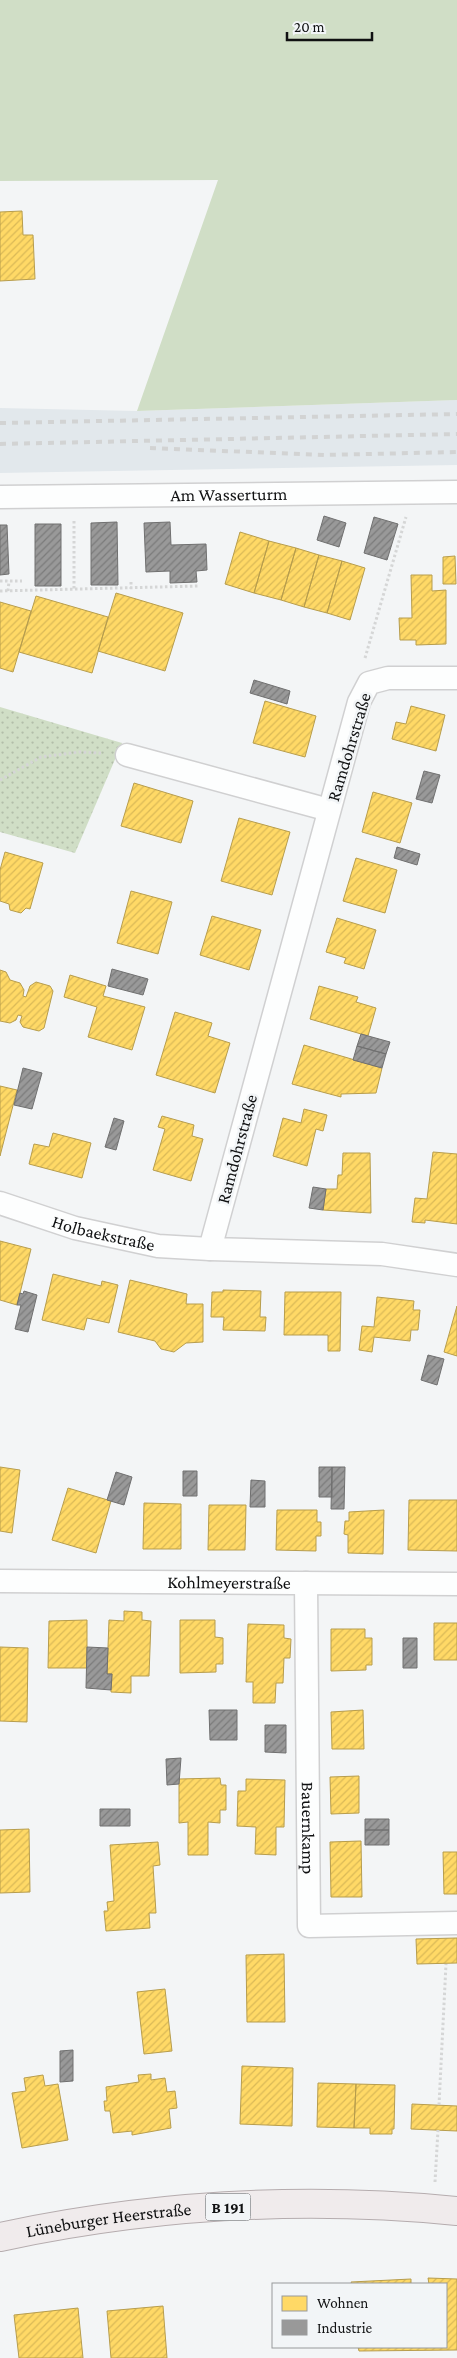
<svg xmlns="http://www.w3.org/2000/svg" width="457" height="2358" font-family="'Crimson Pro',serif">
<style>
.built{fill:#e2e8ec}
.green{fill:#d0dec6}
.park{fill:url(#park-dots)}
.homes{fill:url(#homes-hatch);stroke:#b79d4d}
.industry{fill:url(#industry-hatch);stroke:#707070}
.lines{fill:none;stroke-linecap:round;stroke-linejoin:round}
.street-casing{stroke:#d0d0d1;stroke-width:25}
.primary-casing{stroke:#b5acae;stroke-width:30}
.path{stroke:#d5d6d6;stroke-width:3;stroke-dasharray:2.5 2.5;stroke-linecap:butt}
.street{stroke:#fdfefe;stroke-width:22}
.primary{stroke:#f0ebec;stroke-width:28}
.rail{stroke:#d2d3d3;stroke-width:4;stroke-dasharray:6 6;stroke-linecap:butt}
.labels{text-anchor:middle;stroke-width:5;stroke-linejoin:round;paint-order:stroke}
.shield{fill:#f2f5f7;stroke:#545557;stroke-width:1}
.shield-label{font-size:16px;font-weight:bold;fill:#101112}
.street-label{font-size:18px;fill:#101112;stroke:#f2f5f7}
</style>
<defs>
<pattern id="park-dots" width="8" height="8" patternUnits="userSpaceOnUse" patternTransform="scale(1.25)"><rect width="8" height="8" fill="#d0dec6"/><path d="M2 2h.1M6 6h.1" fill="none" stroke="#b2bda9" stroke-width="1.8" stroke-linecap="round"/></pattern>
<pattern id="homes-hatch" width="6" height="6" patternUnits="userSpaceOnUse" patternTransform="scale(1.25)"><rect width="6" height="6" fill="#ffd966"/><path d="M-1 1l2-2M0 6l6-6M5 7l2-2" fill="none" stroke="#dab957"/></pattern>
<pattern id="industry-hatch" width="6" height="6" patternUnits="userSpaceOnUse" patternTransform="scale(1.25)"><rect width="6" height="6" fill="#999"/><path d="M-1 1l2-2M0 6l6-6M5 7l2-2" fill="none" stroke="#7b7b7b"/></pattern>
</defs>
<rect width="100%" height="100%" fill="#f3f5f6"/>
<!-- built -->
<path class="built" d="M457 400V465L0 473V408L137 411Z"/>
<!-- green -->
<path class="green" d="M0 0H457V400L137 411 218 180 0 181Z"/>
<!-- park -->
<path class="park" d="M0 707 122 743 75 853 0 832Z"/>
<!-- homes -->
<path class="homes" d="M22 211 23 235H33L35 279 0 281V212Z
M240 532 269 541 254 593 225 584Z
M269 541 296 548 281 600 254 593Z
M296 548 319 555 304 607 281 600Z
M319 555 342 561 327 613 304 607Z
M455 556 456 584H443V557Z
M342 561 365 568 350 620 327 613Z
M411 575H432V591L446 590V644L416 645V640H400L399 618H412Z
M116 593 183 613 165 671 98 651Z
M36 596 108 617 92 673 19 652Z
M0 602 31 611 13 672 0 668Z
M265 701 316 716 305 757 253 743Z
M411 706 445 715 436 751 392 739 396 722 406 724Z
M134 783 193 801 181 843 121 826Z
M373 792 412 803 400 843 362 832Z
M239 818 290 832 272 895 221 881Z
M5 852 43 863 30 909 26 908 21 913 10 910 9 904 0 901V870Z
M356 858 397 870 385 913 343 901Z
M131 891 172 902 158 954 117 943Z
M212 916 261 930 249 970 200 955Z
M337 918 376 930 364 969 344 963 346 958 326 952Z
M0 970 6 972 10 980 20 983 24 990 23 996 26 997 30 986 36 982 50 986 53 991 44 1028 39 1031 23 1027 20 1022 22 1016 18 1015 16 1020 10 1023 0 1021Z
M70 975 106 986 103 996 145 1007 132 1050 88 1037 97 1007 64 997Z
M319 986 358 997 356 1002 376 1008 368 1036 310 1019Z
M175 1012 212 1023 208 1036 230 1043 215 1093 156 1075Z
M304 1045 382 1068 376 1093 341 1094V1097L292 1084Z
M0 1086 17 1090 0 1156Z
M304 1109 327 1115 323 1131 316 1129 307 1166 273 1156 283 1118 301 1123Z
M162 1116 194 1125 192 1136 203 1139 191 1181 153 1170 165 1129 158 1127Z
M53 1133 91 1143 82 1178 29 1164 34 1144 49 1147Z
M433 1152 457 1154V1224L425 1220V1223L412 1222 415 1198 427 1199Z
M343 1153H370L371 1213 323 1210 326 1189H337L338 1175H342Z
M0 1241 31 1249 17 1305 0 1300Z
M53 1274 101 1286 102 1281 118 1285 109 1323 87 1318 84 1330 42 1320Z
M130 1280 187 1294 186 1304H203V1342L186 1343 174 1352 161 1349 155 1341 118 1332Z
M223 1290 261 1291 260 1317H266L265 1331 223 1330 224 1317H211L212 1292H223Z
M285 1292H341L340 1351H328V1335H284Z
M377 1297 414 1301 413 1310H420L418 1330H411L410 1341 374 1337 372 1352 359 1350 362 1326 374 1327Z
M457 1306V1356L444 1352Z
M0 1467 20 1470 12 1533 0 1531Z
M68 1488 111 1501 96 1553 52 1540Z
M409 1500H457V1551L408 1550Z
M144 1503 181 1504V1549H143Z
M209 1505H246L245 1550H208Z
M277 1510H317V1522H321V1536H316V1551L276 1550Z
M384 1510 383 1554 348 1553V1535L344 1534 345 1521H349V1512Z
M124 1611 142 1612V1620L151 1621 149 1676H131V1693L111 1692 112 1674H107L109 1620 124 1621Z
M87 1620V1668H48L49 1621Z
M180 1620H215V1637L223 1638V1664H216V1672L180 1673Z
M434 1623H457V1660H434Z
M248 1624 284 1625V1638L291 1639 290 1658H284L283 1683H276L275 1703H253V1682H246Z
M331 1629H365V1638H372V1665H366V1670L331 1671Z
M0 1647 28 1648 27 1722 0 1721Z
M363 1710 364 1749H332L331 1712Z
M359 1776V1813L331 1814 330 1777Z
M220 1778 221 1785H226V1810H220V1823L208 1822V1855H188V1822L179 1823V1779Z
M246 1779 285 1780 284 1827H276V1855L255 1854 256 1827 237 1826 238 1791H246Z
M29 1829 30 1892 0 1893V1830Z
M361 1841 362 1897H331L330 1842Z
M158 1842 160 1865 153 1866 156 1913H149L150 1928 106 1931 104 1911H108L107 1902 114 1901 110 1845Z
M443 1852H457V1894H444Z
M457 1938V1963L417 1964 416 1939Z
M284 1954 285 2022H247L246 1955Z
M165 1989 172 2051 144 2054 137 1992Z
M242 2066 293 2068 292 2126 240 2124Z
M151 2074V2080L165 2078 167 2092 175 2091 177 2108 169 2109 171 2128 132 2135V2131L113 2133 110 2111H105L104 2101H107L106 2087 139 2082 138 2075Z
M43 2075 45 2086 58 2084 68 2140 22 2148 12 2093 26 2091 24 2078Z
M318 2083 356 2084 354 2128 317 2127Z
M356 2084 395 2085 394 2129H392V2134H370V2128H354Z
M412 2104 457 2106V2131L411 2129Z
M428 2278 457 2279V2350L359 2351 358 2347H446V2284H429Z
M411 2279V2284H352L351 2282Z
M163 2306 167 2358H111L107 2311Z
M78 2308 83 2358H19L14 2315Z"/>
<!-- industry -->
<path class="industry" d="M324 516 346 523 339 547 317 540Z
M374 517 398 524 387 560 364 553Z
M117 522 118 585H91V523Z
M170 522 171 545 206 544 207 570 196 571 197 582 170 583V571L146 572 144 523Z
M35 524H61V586H35Z
M0 525H7L9 574 0 575Z
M254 680 290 691 287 704 250 693Z
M424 771 440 775 432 803 416 799Z
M397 847 420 854 417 865 394 858Z
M112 969 148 979 143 995 108 986Z
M361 1034 390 1042 386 1054 357 1046Z
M357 1046 386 1054 382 1068 353 1060Z
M23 1068 42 1073 32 1109 14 1105Z
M114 1118 124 1121 116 1150 105 1147Z
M313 1187 326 1189 323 1210 309 1208Z
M24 1291 37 1295 28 1332 15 1329 21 1305H17L20 1293 23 1294Z
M428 1355 444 1359 437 1385 421 1380Z
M319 1467H332V1497H319Z
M332 1467H345L344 1509H331Z
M183 1471H197V1496H183Z
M116 1472 132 1477 124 1505 107 1500Z
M251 1480 265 1481V1507H250Z
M403 1638H417V1668H403Z
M87 1647 108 1648 107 1674H112L111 1690 86 1688Z
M209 1710H237V1740H210Z
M265 1725H286V1753L265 1752Z
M181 1758 179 1784 167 1785 166 1759Z
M100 1809H130V1826H100Z
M365 1819H389V1830H365Z
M365 1830H389V1845H365Z
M73 2050V2081L60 2082V2051Z"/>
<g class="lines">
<defs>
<g id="street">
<path id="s1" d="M0 497 457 492"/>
<path d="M457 678H388L369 683 359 702 210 1249 382 1254 457 1265"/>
<path d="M127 755 329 810"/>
<path id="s2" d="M0 1203 75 1228 158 1246 210 1249"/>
<path id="s3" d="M0 1581 457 1584"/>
<path id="s4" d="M306 1583 309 1926 457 1923"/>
</g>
<g id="primary">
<path id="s5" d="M0 2237C149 2205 305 2196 457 2211"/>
</g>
</defs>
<!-- street casing -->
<use href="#street" class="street-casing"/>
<!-- primary casing -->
<use href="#primary" class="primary-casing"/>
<!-- path -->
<path class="path" d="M74 521V591
M0 581H22
M131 582V589
M0 591 198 586
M8 591 9 581
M365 658 406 517
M0 780 41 757 79 752 101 753
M439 2105 446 1964
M435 2182 438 2130"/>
<!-- street -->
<use href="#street" class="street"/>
<!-- primary -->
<use href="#primary" class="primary"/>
<!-- rail -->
<path class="rail" d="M0 423 457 414
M0 444 457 434
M150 448 324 455 457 452"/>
</g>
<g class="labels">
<!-- shield labels -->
<rect class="shield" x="205.5" y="2193.5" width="45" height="27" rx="4"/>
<g class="shield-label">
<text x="228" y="2213">B 191</text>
</g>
<!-- street labels -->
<g class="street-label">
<text dy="6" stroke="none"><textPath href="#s1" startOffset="229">Am Wasserturm</textPath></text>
<text transform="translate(349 747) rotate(-73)" y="6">Ramdohrstraße</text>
<text transform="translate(237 1149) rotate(-75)" y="6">Ramdohrstraße</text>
<text dy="6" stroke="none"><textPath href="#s2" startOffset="108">Holbaekstraße</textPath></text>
<text dy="6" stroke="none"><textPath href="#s3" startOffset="229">Kohlmeyerstraße</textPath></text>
<text dy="6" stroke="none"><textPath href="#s4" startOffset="245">Bauernkamp</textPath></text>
<text dy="6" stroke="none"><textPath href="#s5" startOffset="110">Lüneburger Heerstraße</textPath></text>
</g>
</g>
<!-- legend -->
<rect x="272" y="2283" width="175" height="65" fill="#f2f5f7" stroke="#989a9b"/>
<rect x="282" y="2296" width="25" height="15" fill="#ffd966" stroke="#989a9b"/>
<text x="317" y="2308" font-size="15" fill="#101112">Wohnen</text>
<rect x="282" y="2320" width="25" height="15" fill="#999999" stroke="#989a9b"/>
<text x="317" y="2333" font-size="15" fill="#101112">Industrie</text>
<!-- scale -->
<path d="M287 32v8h85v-8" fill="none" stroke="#101112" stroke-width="2.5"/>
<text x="294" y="32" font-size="15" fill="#101112" stroke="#f2f5f7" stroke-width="4" paint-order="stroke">20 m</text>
</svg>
